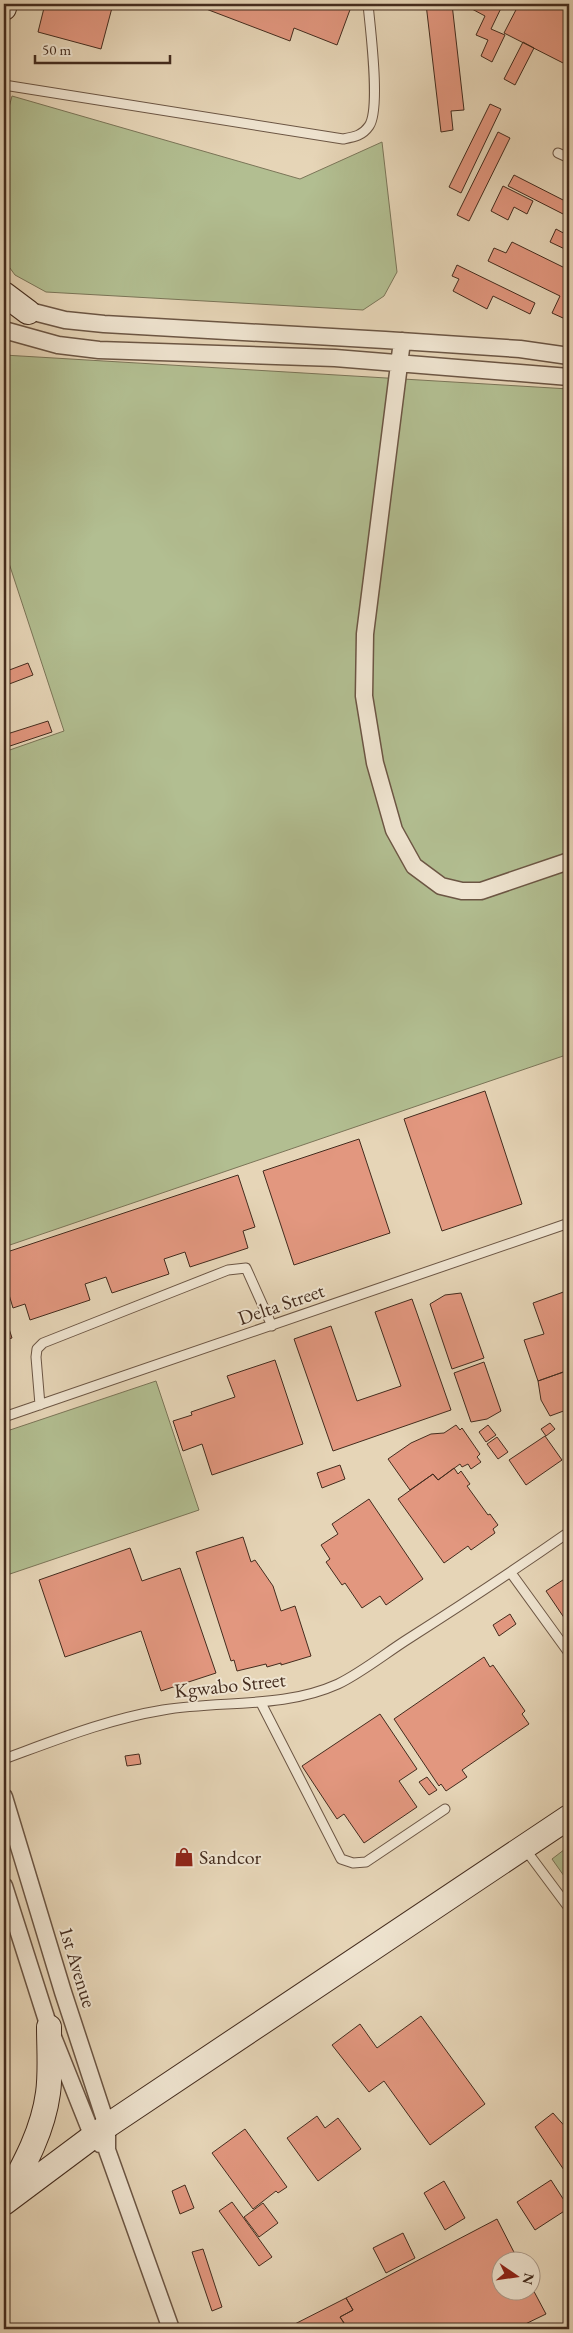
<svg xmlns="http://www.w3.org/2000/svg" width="573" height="2333" font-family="'EB Garamond',serif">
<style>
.green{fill:#b2be91;stroke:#7b7558}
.building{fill:#e2977f;stroke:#442c1e}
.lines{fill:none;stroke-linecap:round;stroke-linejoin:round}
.lane-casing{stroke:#6c5644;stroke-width:11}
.street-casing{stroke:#6c5644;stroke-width:19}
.secondary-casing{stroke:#442c1e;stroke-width:26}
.lane{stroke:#efe4d0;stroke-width:9}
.street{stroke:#efe4d0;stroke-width:16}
.secondary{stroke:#efe4d0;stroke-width:24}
.labels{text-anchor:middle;stroke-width:4;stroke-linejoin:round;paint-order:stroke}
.street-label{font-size:20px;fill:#442c1e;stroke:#efe4d0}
.poi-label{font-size:20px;fill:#442c1e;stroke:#efe4d0;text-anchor:start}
</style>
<rect width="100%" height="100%" fill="#e6d5b7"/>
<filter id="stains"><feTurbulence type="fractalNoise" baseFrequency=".004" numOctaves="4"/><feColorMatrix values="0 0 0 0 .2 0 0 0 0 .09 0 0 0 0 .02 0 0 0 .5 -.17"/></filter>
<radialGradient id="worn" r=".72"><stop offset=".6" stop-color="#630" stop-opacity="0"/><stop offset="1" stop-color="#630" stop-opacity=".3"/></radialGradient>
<!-- green -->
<path class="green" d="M12 96 300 179 382 142 397 272 384 296 363 310 46 292 15 275 4 260V126Z
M4 355 569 389V1054L4 1247V752L64 731 4 548Z
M156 1381 199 1510 4 1576V1432Z
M569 1846V1883L552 1859Z"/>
<!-- building -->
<path class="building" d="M45 4H113L101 49 38 32Z
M193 4H343L351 7 337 45 294 28 290 41Z
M426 4H452L464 110 451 111 453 130 441 132Z
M474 4H503L491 29 505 35 492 62 481 56 488 40 476 35 485 16 472 9Z
M519 4H569V66L504 33Z
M523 42 534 48 515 85 504 79Z
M490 104 501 109 461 193 449 187Z
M498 132 510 138 469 221 457 215Z
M514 175 569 203V217L508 186Z
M503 186 533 201 527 214 514 207 508 220 491 211Z
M556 229 567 235 569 230V251L550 242Z
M512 242 569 270V315L566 313 563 318 552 313 560 296 488 261 494 248 506 253Z
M457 265 535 303 530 314 493 296 487 309 453 291 459 279 452 276Z
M28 663 33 675 4 686V672Z
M48 721 52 732 4 748V735Z
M485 1091 522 1204 442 1231 404 1119Z
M359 1139 390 1233 294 1265 263 1171Z
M238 1175 255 1227 243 1231 248 1248 190 1267 185 1252 164 1259 169 1274 112 1293 106 1277 85 1284 90 1300 30 1320 25 1304 13 1308 4 1278V1253Z
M569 1290V1370L538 1381 524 1340 544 1334 533 1303Z
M461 1293 484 1358 452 1369 430 1304 445 1295Z
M412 1299 451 1410 333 1451 294 1339 331 1326 357 1401 401 1386 375 1312Z
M4 1313 12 1338 4 1340Z
M275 1360 303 1444 212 1475 202 1444 183 1451 173 1421 192 1415 191 1412 235 1397 227 1376Z
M484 1362 501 1411 487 1419 471 1422 454 1373Z
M569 1370V1409L550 1416 541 1400 538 1381Z
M550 1423 555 1429 546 1436 541 1429Z
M456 1425 460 1430 462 1428 480 1454 477 1457 481 1462 471 1469 468 1464 462 1467 460 1464 438 1480 433 1474 410 1490 388 1459 411 1443 431 1434 444 1433Z
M488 1425 496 1435 486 1442 479 1432Z
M545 1436 562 1460 526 1485 509 1460Z
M497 1437 508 1452 498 1459 487 1444Z
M340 1465 345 1479 322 1488 317 1473Z
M454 1468 458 1474 461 1471 470 1484 467 1486 488 1515 490 1514 498 1525 493 1529 495 1533 471 1550 468 1546 444 1563 398 1499 433 1474 438 1480Z
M369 1499 423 1579 386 1605 380 1596 362 1608 345 1583 342 1585 326 1562 330 1559 321 1545 338 1534 332 1524Z
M243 1537 251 1562 255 1560 273 1586 281 1611 295 1606 311 1656 281 1665V1663L267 1667 266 1664 237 1671 234 1660 231 1661 196 1552Z
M130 1548 142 1581 180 1568 216 1673 161 1691 141 1631 65 1657 39 1580Z
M569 1576V1625L546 1591Z
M510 1614 516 1624 499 1636 493 1625Z
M484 1657 490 1667 493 1665 525 1711 522 1714 529 1724 462 1770 467 1777 446 1791 441 1784 439 1786 394 1719Z
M380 1714 417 1769 399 1781 417 1807 364 1843 344 1814 337 1819 302 1766Z
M139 1754 141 1764 127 1766 125 1756Z
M427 1777 437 1790 429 1795 419 1782Z
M421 2016 485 2104 430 2145 384 2081 369 2092 332 2045 360 2024 377 2048Z
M553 2113 569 2131V2170L566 2173 535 2127Z
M317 2116 325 2128 338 2118 361 2149 318 2181 287 2138Z
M245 2129 287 2187 278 2193 276 2191 253 2209 212 2153Z
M551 2180 569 2208 535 2230 517 2202Z
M444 2181 465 2218 445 2230 424 2193Z
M185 2185 194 2208 180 2214 172 2191Z
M232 2202 272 2257 259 2266 219 2211Z
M263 2203 278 2223 259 2237 244 2217Z
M497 2219 518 2260H500V2290H530V2284L546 2314 515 2329H343L340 2324 344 2323 340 2317 353 2310 346 2298Z
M403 2233 415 2258 386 2273 373 2248Z
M203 2249 222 2307 212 2311 192 2252Z
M346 2298 353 2310 340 2317 344 2323 331 2329H285Z"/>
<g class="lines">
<defs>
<path id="lane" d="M4 85 343 139C354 137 362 136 369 126 381 109 370 27 368 4
M558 153 569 158
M40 1405 36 1357 37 1349 43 1343 228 1270 246 1268 272 1326
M4 1417 569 1223
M511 1573 569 1653
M261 1703 341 1859 353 1863 366 1862 445 1809
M4 1759C56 1740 108 1719 163 1710 221 1700 283 1709 338 1684 361 1673 386 1653 408 1639 463 1604 516 1569 569 1532
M525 1849 569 1908"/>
<path id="street" d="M18 308 65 320 104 324 385 340 520 349 569 356
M4 330 58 345 99 350 335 358 569 377
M402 341 365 634 364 696 375 763 394 830 414 866 441 886 462 891H481L569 861
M4 1797 63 1992 107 2126V2150L171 2329
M4 1886 49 2027 93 2137 100 2144"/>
<path id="secondary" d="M4 8 5 4
M4 294 28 312
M6 2198C24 2165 43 2131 48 2093 51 2072 49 2049 49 2027
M4 2203 107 2126 569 1817"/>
</defs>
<!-- lane casing -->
<use href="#lane" class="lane-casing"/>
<!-- street casing -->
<use href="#street" class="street-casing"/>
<!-- secondary casing -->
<use href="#secondary" class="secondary-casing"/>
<!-- lane -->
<use href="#lane" class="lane"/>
<!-- street -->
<use href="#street" class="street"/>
<!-- secondary -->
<use href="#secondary" class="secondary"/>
</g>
<!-- icons -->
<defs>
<symbol id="shop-bare" viewBox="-9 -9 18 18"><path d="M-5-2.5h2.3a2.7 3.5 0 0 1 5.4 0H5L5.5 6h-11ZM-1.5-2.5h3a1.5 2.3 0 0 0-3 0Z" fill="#8f2418" stroke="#efe4d0" stroke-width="2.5" paint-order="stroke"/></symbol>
</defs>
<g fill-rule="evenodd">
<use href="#shop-bare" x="170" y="1843" width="28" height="28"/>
</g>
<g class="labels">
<!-- street labels -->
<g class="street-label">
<text transform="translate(281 1304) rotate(-19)" y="7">Delta Street</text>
<text transform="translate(230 1685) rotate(-6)" y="7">Kgwabo Street</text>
<text transform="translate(78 1967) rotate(73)" y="7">1st Avenue</text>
</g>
<!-- poi labels -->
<g class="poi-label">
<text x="199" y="1864">Sandcor</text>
</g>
</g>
<!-- margin -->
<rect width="573" height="2333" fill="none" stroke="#e6d5b7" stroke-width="20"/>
<rect x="5" y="5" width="563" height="2323" fill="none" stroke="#442c1e" stroke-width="2.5"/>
<rect x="10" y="10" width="553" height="2313" fill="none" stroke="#442c1e"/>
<!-- north arrow -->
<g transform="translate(516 2276) rotate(103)"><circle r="24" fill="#efe4d0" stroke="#ab9a89"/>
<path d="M0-4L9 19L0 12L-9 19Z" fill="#8f2418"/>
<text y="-8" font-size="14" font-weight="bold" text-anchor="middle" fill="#442c1e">N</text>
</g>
<!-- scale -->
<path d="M35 55v8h135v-8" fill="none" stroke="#442c1e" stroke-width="2.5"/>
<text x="42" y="55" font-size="15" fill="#442c1e" stroke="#efe4d0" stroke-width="4" paint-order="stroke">50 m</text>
<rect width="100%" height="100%" filter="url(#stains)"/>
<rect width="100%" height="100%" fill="url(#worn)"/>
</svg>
